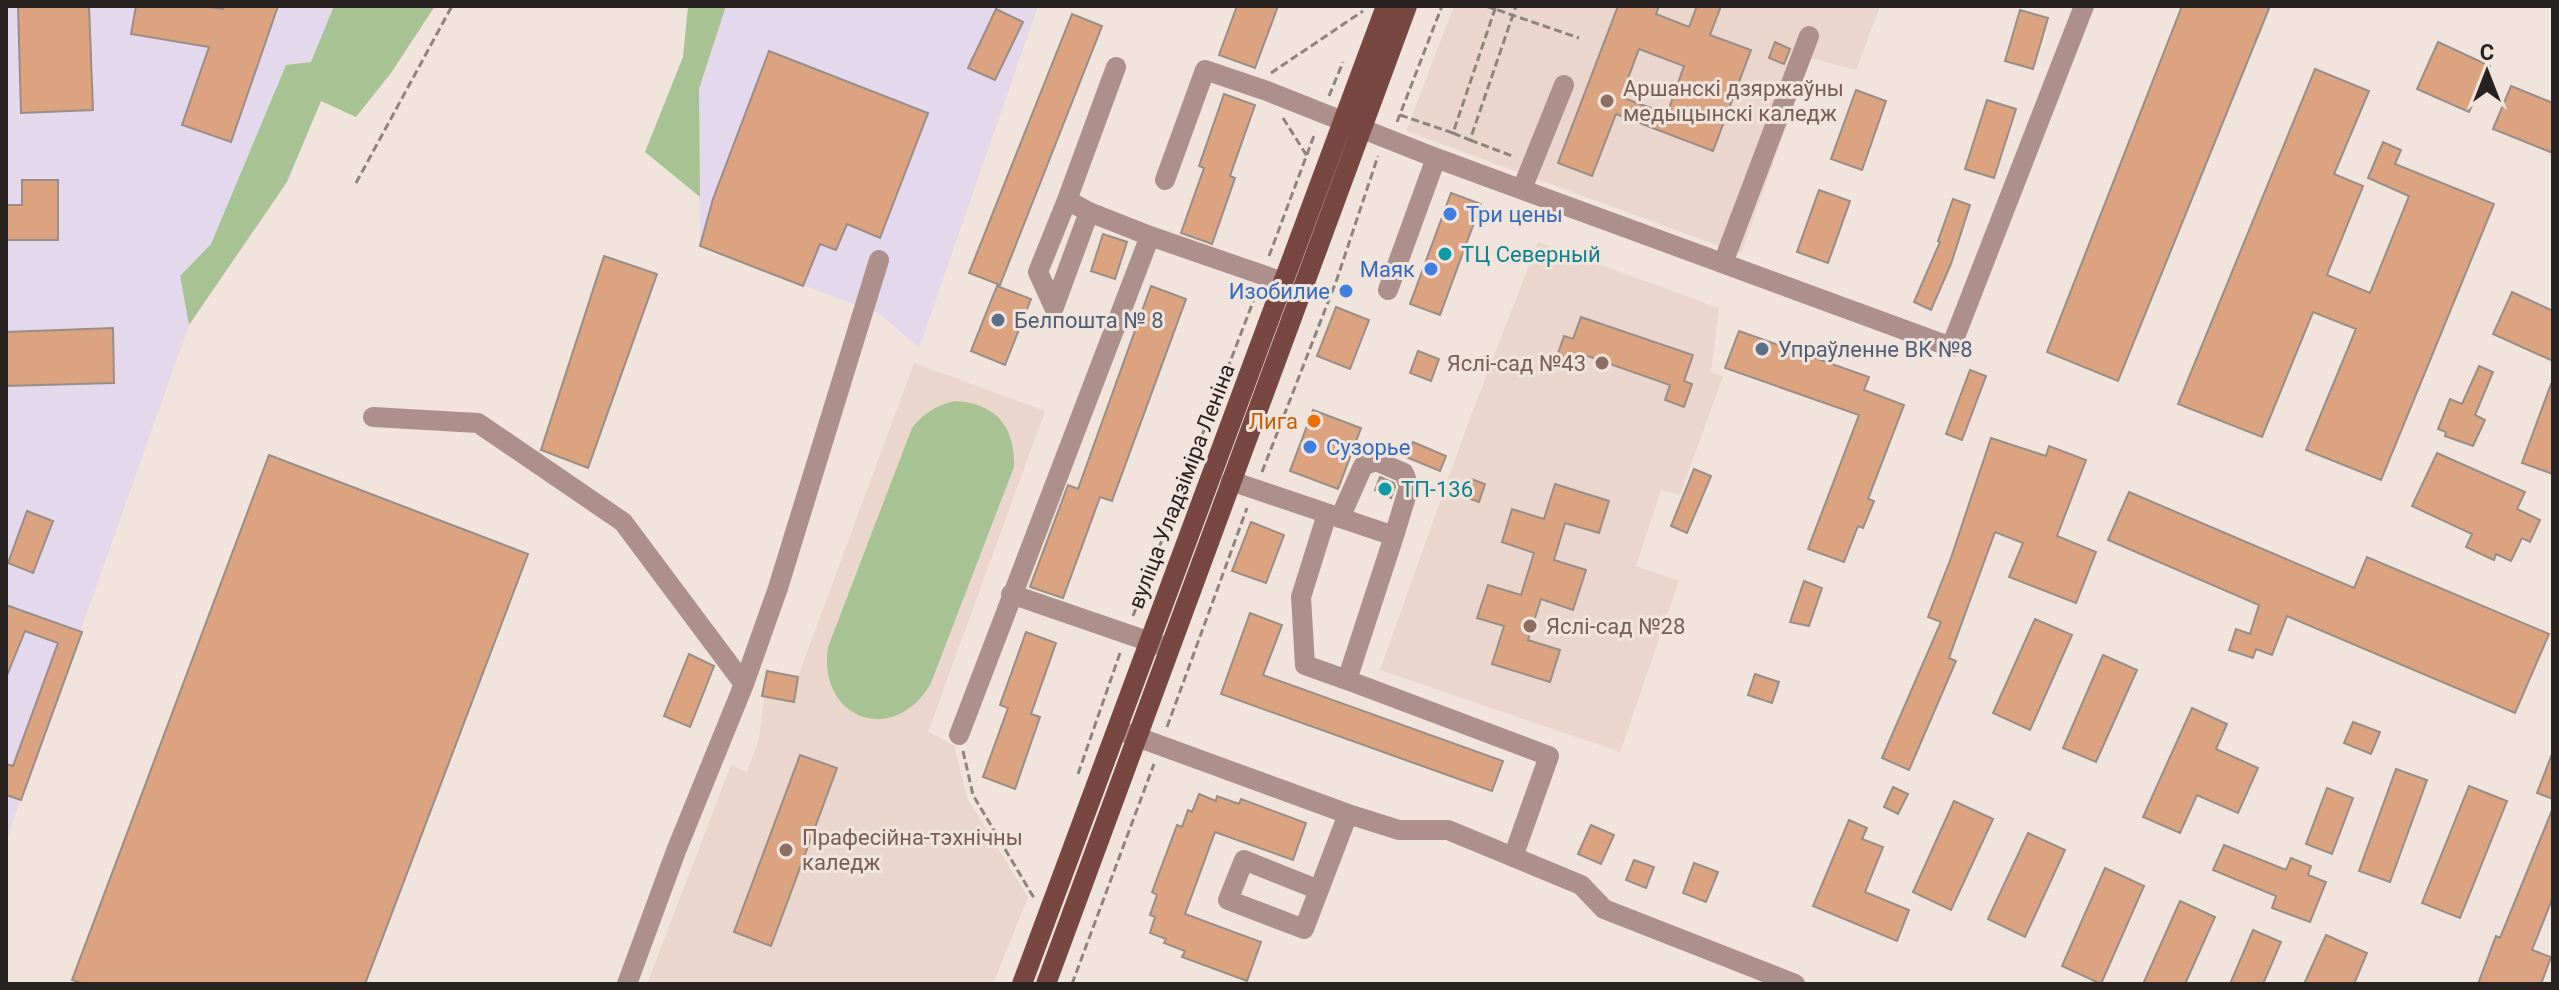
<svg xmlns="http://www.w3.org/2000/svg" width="2559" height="990" font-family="Roboto,sans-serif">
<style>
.built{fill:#ead6cc}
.industrial{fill:#e4d8ec}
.green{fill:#a8c393}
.building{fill:#dba37f;stroke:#998e87;stroke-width:2;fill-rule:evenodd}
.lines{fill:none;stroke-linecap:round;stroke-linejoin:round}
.path{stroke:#8d847f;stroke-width:3;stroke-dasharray:8 4;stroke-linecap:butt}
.minor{stroke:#ad8f8b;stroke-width:20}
.major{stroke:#794741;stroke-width:20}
.education-dot{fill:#8d6e63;stroke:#f1e4dd;stroke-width:3}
.shop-dot{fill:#3f7fe0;stroke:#f1e4dd;stroke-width:3}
.culture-dot{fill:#0f9aa8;stroke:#f1e4dd;stroke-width:3}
.service-dot{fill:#5c6f8a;stroke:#f1e4dd;stroke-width:3}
.food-dot{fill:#e8710a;stroke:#f1e4dd;stroke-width:3}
.labels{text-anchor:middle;stroke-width:6;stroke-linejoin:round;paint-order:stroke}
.education-label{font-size:22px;fill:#785e54;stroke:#f1e4dd;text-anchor:start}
.shop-label{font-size:22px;fill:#366cbe;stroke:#f1e4dd;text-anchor:start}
.culture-label{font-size:22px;fill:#0d838f;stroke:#f1e4dd;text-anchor:start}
.service-label{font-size:22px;fill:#4e5e75;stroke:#f1e4dd;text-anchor:start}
.food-label{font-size:22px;fill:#c56008;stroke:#f1e4dd;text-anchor:end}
.street-label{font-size:22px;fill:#272220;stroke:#f1e4dd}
</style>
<rect width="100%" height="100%" fill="#f1e4dd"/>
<!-- built -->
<path class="built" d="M1454 6H1880L1856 70 1811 58 1741 254 1406 131Z
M1538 242 1719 308 1711 372 1723 376 1680 495 1661 490 1636 566 1679 581 1620 752 1380 670 1470 418Z
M914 363 1045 411 928 732 954 745 967 798 1028 897 993 984H647L731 765 747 772 759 739 767 671 798 677Z"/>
<!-- industrial -->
<path class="industrial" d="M6 6H334L311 62 285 66 211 244 180 276 189 325 6 841Z
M726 6H1038L919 348 880 314 700 246 699 89Z"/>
<!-- green -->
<path class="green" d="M334 6H435L391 73 356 117 321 101 287 182 189 325 180 276 211 244 286 65 311 62Z
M688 6H726L699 89 700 197 645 152 683 57Z
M954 401C995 403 1015 425 1014 467L931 683C895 747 817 720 828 647L912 428C924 413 935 406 954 401Z"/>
<!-- building -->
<path class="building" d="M18 6H89L93 110 21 113Z
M136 6H201L223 9 224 6H278L231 142 182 125 209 47 131 34Z
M1237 6H1278L1255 68 1219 55Z
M1618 6H1659L1656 14 1689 27 1697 6H1721L1710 35 1751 50 1713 151 1616 114 1592 176 1558 163ZM1639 49 1684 66 1667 114 1621 97Z
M2182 6H2270L2118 381 2047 352Z
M996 9 1023 22 995 80 968 68Z
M2020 10 2048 18 2033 69 2005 61Z
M1072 14 1102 26 1000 285 969 273Z
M1775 42 1790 49 1784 64 1769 58Z
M2438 42 2490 66 2469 112 2417 89Z
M769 51 928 113 880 238 847 224 836 250 820 244 803 286 700 246 713 199Z
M2315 69 2369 91 2334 174 2363 186 2327 275 2370 293 2409 196 2368 178 2383 142 2401 150 2395 164 2494 204 2381 480 2306 450 2356 329 2313 312 2262 437 2178 404Z
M2511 86 2553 103V153L2493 129Z
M1856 90 1886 101 1862 170 1831 159Z
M1224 94 1255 105 1230 176 1235 178 1212 244 1181 233 1204 168 1199 166Z
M1987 100 2016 109 1994 178 1965 169Z
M22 180H58V240H6V205H22Z
M1819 190 1850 201 1828 263 1797 252Z
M1451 193 1481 204 1440 315 1410 304Z
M1953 199 1970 205 1951 264 1931 310 1914 302 1940 242 1938 241Z
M1103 234 1127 242 1115 279 1091 271Z
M604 256 657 274 588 468 541 450Z
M997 286 1031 299 1005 365 971 351Z
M1151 286 1186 299 1112 501 1100 497 1063 598 1030 587 1068 485 1078 489Z
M2512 292 2553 311V361L2493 334Z
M1336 307 1369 320 1350 369 1317 356Z
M1581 317 1693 355 1684 381 1692 384 1684 407 1665 400 1670 385 1579 353 1574 368 1555 362 1564 336 1573 339Z
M113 328 114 383 6 386V332Z
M1739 331 1869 377 1864 390 1904 405 1868 499 1874 501 1863 528 1858 526 1844 562 1808 549 1859 415 1725 368Z
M1418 351 1439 359 1431 381 1410 373Z
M2479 366 2493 372 2475 415 2485 420 2473 446 2445 436 2446 432 2438 429 2450 399 2462 404Z
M1970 370 1986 376 1962 440 1946 434Z
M2551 384H2553V474L2522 463Z
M1313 410 1361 428 1338 489 1290 471Z
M1991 438 2046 456 2049 446 2086 460 2057 536 2096 552 2076 603 2009 577 2023 543 1995 532 1949 658 1956 661 1909 770 1882 758 1941 622 1928 617 1951 558Z
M1413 442 1446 456 1440 471 1406 457Z
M2437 453 2525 492 2517 509 2540 520 2530 542 2522 538 2511 561 2496 554 2494 560 2466 547 2472 534 2412 506Z
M269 455 528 554 365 984H84L72 980Z
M1694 469 1711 476 1687 533 1671 526Z
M1380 477 1394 483 1395 487 1391 498 1375 490Z
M1471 479 1485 484 1479 502 1465 497Z
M1555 484 1609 501 1599 533 1565 523 1554 560 1586 570 1573 610 1541 599 1528 640 1560 650 1550 682 1492 664 1504 626 1477 618 1488 585 1521 595 1534 553 1502 542 1512 509 1544 519Z
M2129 492 2354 588 2367 557 2549 634 2515 713 2287 616 2272 655 2256 649 2253 658 2229 650 2236 629 2250 634 2259 605 2108 540Z
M27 511 53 521 33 573 8 563Z
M1251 522 1284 535 1266 583 1232 571Z
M1804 581 1822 588 1809 626 1790 622Z
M6 605 82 632 21 800 6 795V764L13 766 58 643 25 631 6 678Z
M1250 613 1282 625 1263 675 1503 761 1492 791 1221 694Z
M2035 619 2072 635 2030 730 1993 713Z
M1026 632 1056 643 1031 714 1040 717 1015 789 983 777 1008 708 1000 705Z
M689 654 714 666 690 727 664 716Z
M2103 655 2137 670 2096 762 2063 748Z
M767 671 798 677 794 702 762 696Z
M1755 674 1779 682 1772 703 1748 695Z
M2192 708 2227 724 2216 749 2258 768 2238 813 2197 795 2180 833 2143 817Z
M2353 722 2380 732 2371 754 2344 743Z
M2552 754H2553V799L2537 793Z
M800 755 837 768 771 946 734 932Z
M2396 769 2427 780 2390 882 2359 871Z
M2469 786 2507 801 2460 918 2422 903Z
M1893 787 1908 794 1898 814 1884 807Z
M2327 788 2353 798 2332 854 2306 844Z
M1199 794 1216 801 1217 796 1239 804 1241 799 1306 823 1293 860 1215 832 1185 914 1261 942 1247 981 1182 957 1185 951 1164 943 1166 939 1150 933 1155 917 1150 915 1157 895 1152 892 1177 825 1182 827 1188 810 1192 812Z
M1954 801 1993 819 1951 910 1913 892Z
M2553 808V897L2532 950 2551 957 2541 984H2478L2496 936 2500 938Z
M1849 820 1867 828 1862 839 1883 847 1865 892 1909 910 1897 941 1813 906Z
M1591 825 1614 835 1601 864 1578 854Z
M2028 833 2065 850 2025 937 1988 919Z
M2224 845 2286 870 2291 858 2311 866 2308 875 2326 882 2310 922 2272 908 2276 896 2213 870Z
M1634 860 1654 867 1646 888 1626 880Z
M1694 863 1718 872 1706 902 1683 893Z
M2105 868 2144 886 2101 984 2062 966Z
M2180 901 2215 917 2185 984H2143Z
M2253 930 2281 942 2263 984H2230Z
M2326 935 2367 953 2354 984H2304Z"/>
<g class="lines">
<!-- path -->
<path class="path" d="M1486 6 1579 38
M1271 73 1363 11
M1329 96 1343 62
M1400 115 1453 133 1496 6
M1283 118 1307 156
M1397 122 1442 6
M1453 133 1470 140 1516 6
M1470 140 1515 157
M356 183 452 6
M1269 256 1315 133
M1262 472 1337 279 1378 156
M1133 616 1256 294
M1167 727 1247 508
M963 751 973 795 1034 898
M1078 774 1120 653
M1072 984 1154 764"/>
<!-- minor -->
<path class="minor" d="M1116 67 1067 200 1089 212 1150 236
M1165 180 1205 70 1267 91 1436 158 1951 347 2084 6
M1522 189 1564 85
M1067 200 1038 272 1054 307 1089 212
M1723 263 1809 36
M1388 290 1436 158
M373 417 478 423 623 522 744 684
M1231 481 1394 536 1347 680 1549 756 1513 857
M1327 514 1301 597 1305 665 1347 680
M1340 518 1363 466 1376 461 1404 473 1409 487 1394 536
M1011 594 1165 647
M1118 730 1348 814 1399 830H1448L1581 885 1604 909 1795 984
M959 735 1150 236 1283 282
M1319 890 1244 860 1228 900 1304 929 1348 814
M627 984 676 851 744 684 778 588 879 260"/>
<!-- major -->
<path class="major" d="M1022 984 1386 6
M1046 984 1407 6"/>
</g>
<!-- markers -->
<g class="education-dot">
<circle cx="1607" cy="101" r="8"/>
<circle cx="1602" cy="363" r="8"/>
<circle cx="1530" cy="626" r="8"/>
<circle cx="786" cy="850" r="8"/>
</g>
<g class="shop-dot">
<circle cx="1450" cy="214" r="8"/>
<circle cx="1431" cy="269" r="8"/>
<circle cx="1346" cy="291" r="8"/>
<circle cx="1310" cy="447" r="8"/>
</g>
<g class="culture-dot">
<circle cx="1445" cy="254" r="8"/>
<circle cx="1385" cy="489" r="8"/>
</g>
<g class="service-dot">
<circle cx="998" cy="320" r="8"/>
<circle cx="1762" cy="349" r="8"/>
</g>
<circle class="food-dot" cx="1314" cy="421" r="8"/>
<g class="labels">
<!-- education labels -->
<g class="education-label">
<text x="1623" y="96">Аршанскі дзяржаўны<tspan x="1623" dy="25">медыцынскі каледж</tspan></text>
<text x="1586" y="371" text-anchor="end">Яслі-сад №43</text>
<text x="1546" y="634">Яслі-сад №28</text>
<text x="802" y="845">Прафесійна-тэхнічны<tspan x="802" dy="25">каледж</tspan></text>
</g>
<!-- shop labels -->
<g class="shop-label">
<text x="1466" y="222">Три цены</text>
<text x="1415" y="277" text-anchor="end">Маяк</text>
<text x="1330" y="299" text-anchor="end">Изобилие</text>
<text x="1326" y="455">Сузорье</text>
</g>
<!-- culture labels -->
<g class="culture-label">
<text x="1461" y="262">ТЦ Северный</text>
<text x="1401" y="497">ТП-136</text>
</g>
<!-- service labels -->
<g class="service-label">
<text x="1014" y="328">Белпошта № 8</text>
<text x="1778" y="357">Упраўленне ВК №8</text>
</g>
<!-- food labels -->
<g class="food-label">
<text x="1298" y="429">Лига</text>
</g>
<!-- street labels -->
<g class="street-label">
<text transform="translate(1181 486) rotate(-69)" y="8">вуліца Уладзіміра Леніна</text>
</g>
</g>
<!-- border -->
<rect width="2559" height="990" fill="none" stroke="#272220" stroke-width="16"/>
<!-- north arrow -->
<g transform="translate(2487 72)" stroke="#f1e4dd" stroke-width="6" paint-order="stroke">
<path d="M0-6L14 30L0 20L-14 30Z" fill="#272220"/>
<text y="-12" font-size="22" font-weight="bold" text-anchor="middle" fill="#272220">С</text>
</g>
</svg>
